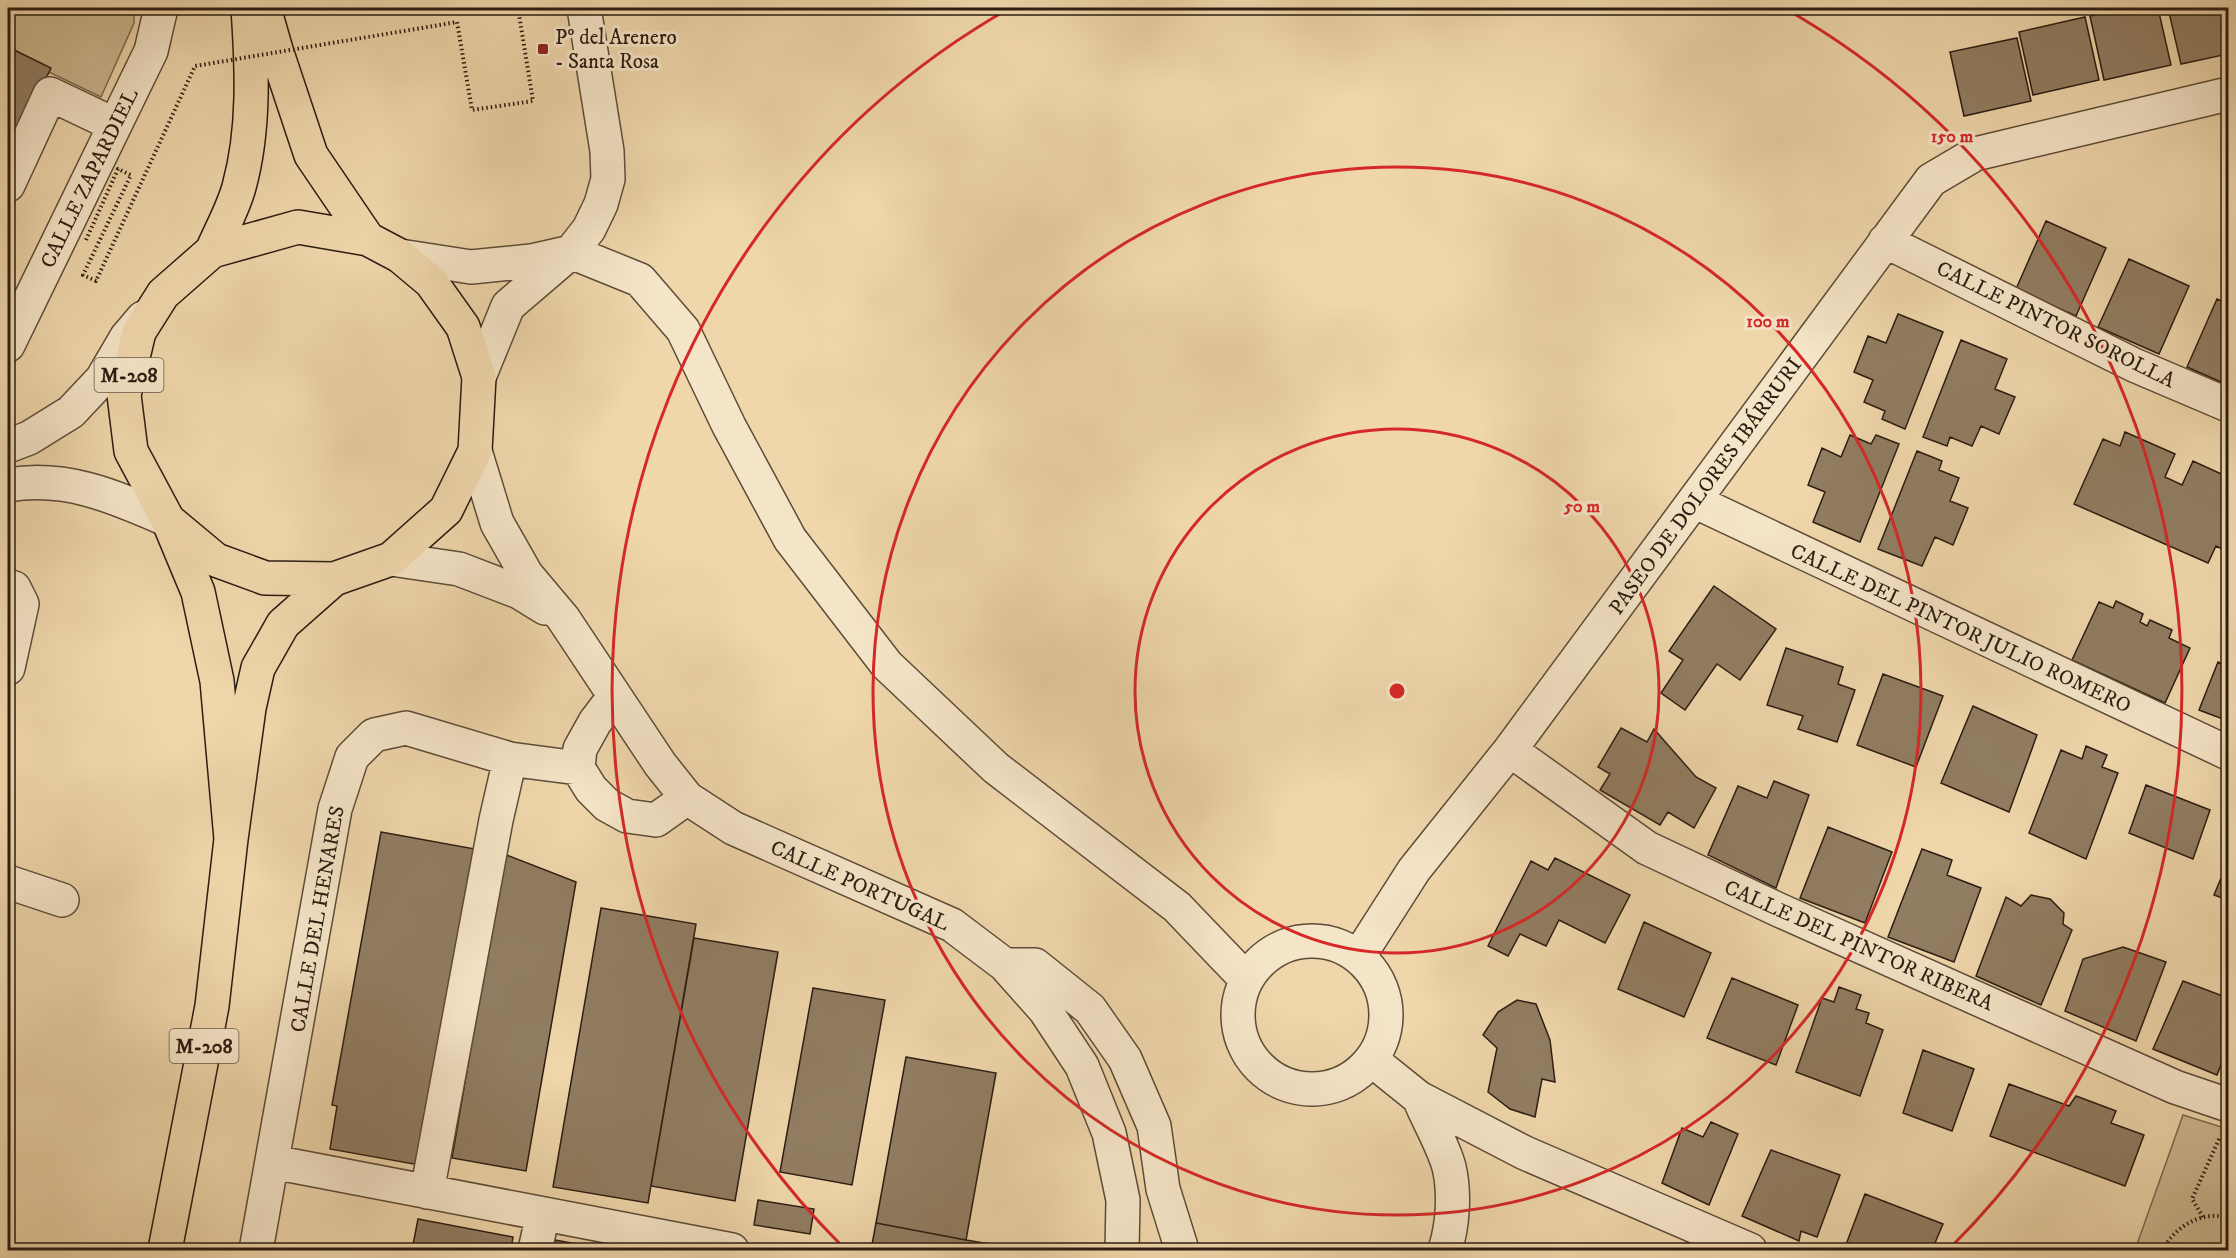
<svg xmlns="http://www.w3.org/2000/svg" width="2236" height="1258" font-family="'IM FELL DW Pica',serif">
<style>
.green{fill:#ceb791;stroke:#7d6a52;stroke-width:1.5}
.building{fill:#917d62;stroke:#2c1c12;stroke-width:1.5}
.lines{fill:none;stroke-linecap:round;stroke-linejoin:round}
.minor-casing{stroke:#5d4b38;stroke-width:36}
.major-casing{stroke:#2c1c12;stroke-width:36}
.path{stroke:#2c1c12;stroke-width:4;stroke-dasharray:1.5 3;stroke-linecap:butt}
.minor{stroke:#f5e5c8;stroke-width:33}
.major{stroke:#efd7ab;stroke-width:33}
.path-bridge{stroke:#2c1c12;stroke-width:4;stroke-dasharray:1.5 3;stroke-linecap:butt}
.ring{fill:none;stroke:#d62828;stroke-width:3}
.poi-dot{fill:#8f2418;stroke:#f5e5c8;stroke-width:2}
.labels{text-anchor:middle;stroke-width:6;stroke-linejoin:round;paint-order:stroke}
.shield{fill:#f5e5c8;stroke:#685849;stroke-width:1.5}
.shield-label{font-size:20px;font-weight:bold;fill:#2c1c12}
.poi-label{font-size:21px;fill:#2c1c12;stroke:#f5e5c8;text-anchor:start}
.street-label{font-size:21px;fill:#2c1c12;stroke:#f5e5c8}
.centre{fill:#d62828;stroke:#f5e5c8;stroke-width:3}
.ring-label{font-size:18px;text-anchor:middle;font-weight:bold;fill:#d62828;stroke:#f5e5c8;stroke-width:6;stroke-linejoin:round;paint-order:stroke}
</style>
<rect width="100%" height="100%" fill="#efd7ab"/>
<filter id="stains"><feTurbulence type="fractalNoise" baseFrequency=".00333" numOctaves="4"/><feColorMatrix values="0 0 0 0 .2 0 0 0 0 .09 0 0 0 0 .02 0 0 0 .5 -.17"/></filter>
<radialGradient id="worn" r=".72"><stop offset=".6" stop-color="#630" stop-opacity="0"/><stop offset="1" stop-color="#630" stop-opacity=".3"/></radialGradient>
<!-- green -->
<path class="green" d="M8 8H134V23L101 97 49 72 50 68 8 47Z
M2183 1115 2228 1129V1250H2135Z"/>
<!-- building -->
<path class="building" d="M2129 8H2158L2171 65 2104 80 2090 16Z
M2168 8H2228V54L2181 64Z
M2085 17 2099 80 2033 95 2019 32Z
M2017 38 2031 101 1964 116 1950 52Z
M8 47 51 68 8 157Z
M2046 221 2106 248 2076 316 2016 289Z
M2129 259 2189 286 2159 354 2098 327Z
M2217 299 2228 304V385L2187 367Z
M1898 314 1943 332 1905 429 1882 419 1885 411 1864 402 1873 380 1854 372 1868 336 1886 343Z
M1961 340 2007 359 1995 389 2015 397 1999 434 1981 426 1972 446 1950 437 1947 446 1923 437Z
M2125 432 2175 454 2165 477 2182 485 2193 461 2228 477V552L2216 546 2208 563 2074 504 2103 439 2120 446Z
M1850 435 1871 444 1876 435 1899 444 1860 542 1813 522 1825 492 1808 485 1822 448 1841 457Z
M1917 451 1942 461 1939 470 1959 478 1950 501 1968 508 1953 545 1935 537 1922 566 1878 549Z
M1714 586 1776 629 1740 680 1717 664 1685 710 1661 693 1683 660 1669 651Z
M2116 601 2143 614 2140 622 2147 626 2150 620 2172 630 2169 638 2190 648 2165 703 2072 660 2099 602 2113 608Z
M1786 648 1843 667 1838 684 1855 690 1837 742 1798 729 1803 716 1767 705Z
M2218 662 2228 666V721L2199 710Z
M1883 674 1943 696 1916 767 1857 745Z
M1973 706 2037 735 2009 812 1941 783Z
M1621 728 1647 742 1654 729 1696 777 1716 788 1694 828 1668 812 1660 825 1600 790 1610 774 1598 767Z
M2086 746 2107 755 2102 767 2118 773 2086 859 2029 833 2061 750 2082 759Z
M1774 781 1809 795 1776 888 1708 855 1738 786 1767 798Z
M2146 785 2210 810 2193 859 2129 833Z
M1828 827 1892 852 1865 923 1800 898Z
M381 832 475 849 419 1165 330 1149 337 1106 332 1105Z
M1922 849 1952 860 1947 875 1981 888 1954 962 1888 937Z
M504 854 576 882 526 1171 452 1158Z
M1555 858 1630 895 1605 943 1559 920 1546 946 1520 934 1508 956 1488 946 1531 861 1548 870Z
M2228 861V900L2214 895Z
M2031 895 2050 899 2064 913 2063 924 2072 930 2041 1005 1976 976 2006 897 2021 906Z
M601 908 696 924 648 1203 553 1187Z
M1644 922 1711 953 1684 1017 1618 989Z
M694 938 778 952 735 1201 651 1186Z
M2123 947 2166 962 2136 1041 2065 1011 2083 959Z
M1732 978 1798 1005 1776 1065 1707 1038Z
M2183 981 2228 998V1047L2217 1075 2153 1049Z
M1839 987 1861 995 1856 1009 1869 1013 1866 1023 1883 1030 1860 1096 1796 1072 1822 998 1834 1002Z
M813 988 885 1000 852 1185 780 1172Z
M1517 1000 1536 1004 1550 1040 1555 1082 1542 1079 1535 1117 1510 1109 1488 1092 1497 1048 1483 1035 1498 1012Z
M1923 1050 1974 1069 1952 1131 1903 1113Z
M906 1057 996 1073 966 1240 876 1223Z
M2009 1084 2069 1106 2076 1096 2116 1111 2111 1123 2144 1135 2125 1186 1990 1136Z
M1711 1122 1738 1134 1709 1205 1662 1183 1682 1128 1703 1137Z
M1771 1150 1840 1175 1817 1237 1801 1231 1799 1241 1742 1216Z
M1865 1194 1943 1224 1932 1250H1844Z
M758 1200 814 1209 810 1234 754 1225Z
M418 1219 513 1237 511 1250H412Z
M876 1223 966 1240 1025 1250H871Z
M555 1240 610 1250H553Z"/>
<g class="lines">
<defs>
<path id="minor" d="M8 185 50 94 115 125
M1885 241 2134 365 2228 405
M400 256 471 267 531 261 571 252 640 280 683 330 729 426 790 539 887 665 996 768 1177 907 1246 979
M8 345 151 51 161 8
M479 377 508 306 571 252 589 229 601 204 608 179 607 151 584 8
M8 446 29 438 71 412 102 379 126 338 143 318
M475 451 497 523 526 574 563 618 660 764 687 798 733 828 952 925 1005 965 1045 1010 1082 1066 1109 1133 1123 1200 1122 1250
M8 485C67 475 115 497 168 520
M1694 501 2228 753
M391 559 459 569 519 592 545 608
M8 586 14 588 22 604 8 668
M614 697 595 722 580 749 578 768 591 789 607 805 627 816 656 820 687 798
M1510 750 1647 848 1779 910 2175 1087 2228 1105
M8 882 62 900
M1238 1015a74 74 0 1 1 148 0a74 74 0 1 1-148 0Z
M1359 956 1414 870 1510 750 1931 180 1975 154 2228 94
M1005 965H1035L1090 1009 1125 1059 1154 1126 1163 1189 1182 1250
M1373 1061 1419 1098 1525 1153 1750 1250
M1419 1098C1428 1120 1443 1145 1449 1167 1455 1193 1453 1225 1445 1250
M273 1162 732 1250
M427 1192 496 820 510 759
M256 1250 335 809 352 757 374 735 406 728 510 759 578 768
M535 1250 543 1214"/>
<path id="major" d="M264 8 276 50 311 155 368 239
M212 251C221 230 233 209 239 187 255 129 252 67 248 8
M168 520 216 560 265 578 334 579 391 559 446 510 475 451 479 377 463 327 431 282 400 256 368 239 298 227 212 251 163 294 139 332 124 395 131 451 168 520 198 592 217 681 231 839
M165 1250 212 1006 231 839 249 708 258 668 283 624 334 579"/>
</defs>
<!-- minor casing -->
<use href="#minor" class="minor-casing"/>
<!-- major casing -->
<use href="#major" class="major-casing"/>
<!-- path -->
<path class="path" d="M2203 1217 2192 1199 2220 1137
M2163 1250C2174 1227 2202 1210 2228 1218"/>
<!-- minor -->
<use href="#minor" class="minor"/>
<!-- major -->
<use href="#major" class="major"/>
<!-- path-bridge -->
<path class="path-bridge" d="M86 240 118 169 131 175 83 275 96 281 195 66 457 22 472 110 533 101 518 8"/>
</g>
<!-- distance rings -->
<g class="ring">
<circle cx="1397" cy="691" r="262"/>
<circle cx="1397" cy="691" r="524"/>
<path d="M842 1246A785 785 0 0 1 1010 8M1784 8A785 785 0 0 1 1952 1246"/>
</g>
<!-- markers -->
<rect class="poi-dot" x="537" y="43" width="12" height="12" rx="3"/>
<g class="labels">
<!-- shield labels -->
<g class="shield">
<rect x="94.5" y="358" width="69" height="34" rx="4.5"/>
<rect x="169.5" y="1029" width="69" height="34" rx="4.5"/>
</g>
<g class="shield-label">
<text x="129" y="382">M-208</text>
<text x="204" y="1053">M-208</text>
</g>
<!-- poi labels -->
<g class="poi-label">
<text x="555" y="44">Pº del Arenero<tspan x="555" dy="24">- Santa Rosa</tspan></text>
</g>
<!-- street labels -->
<g class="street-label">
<text transform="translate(89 178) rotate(-64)" y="7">CALLE ZAPARDIEL</text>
<text transform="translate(2056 324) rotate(26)" y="7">CALLE PINTOR SOROLLA</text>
<text transform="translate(1705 486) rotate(-54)" y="7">PASEO DE DOLORES IBÁRRURI</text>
<text transform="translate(1961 628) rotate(25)" y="7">CALLE DEL PINTOR JULIO ROMERO</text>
<text transform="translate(860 885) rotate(24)" y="7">CALLE PORTUGAL</text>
<text transform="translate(317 919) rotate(-80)" y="7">CALLE DEL HENARES</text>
<text transform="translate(1859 945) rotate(24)" y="7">CALLE DEL PINTOR RIBERA</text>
</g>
</g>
<circle cx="1397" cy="691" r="9" class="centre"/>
<g class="ring-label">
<text x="1952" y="142">150 m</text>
<text x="1768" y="327">100 m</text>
<text x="1582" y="512">50 m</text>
</g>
<!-- margin -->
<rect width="2236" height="1258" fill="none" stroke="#efd7ab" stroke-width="30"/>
<rect x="9" y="9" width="2218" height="1240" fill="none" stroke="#2c1c12" stroke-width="3"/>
<rect x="15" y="15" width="2206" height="1228" fill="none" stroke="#2c1c12" stroke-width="1.5"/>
<rect width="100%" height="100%" filter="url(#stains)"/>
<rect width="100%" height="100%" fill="url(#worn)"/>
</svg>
